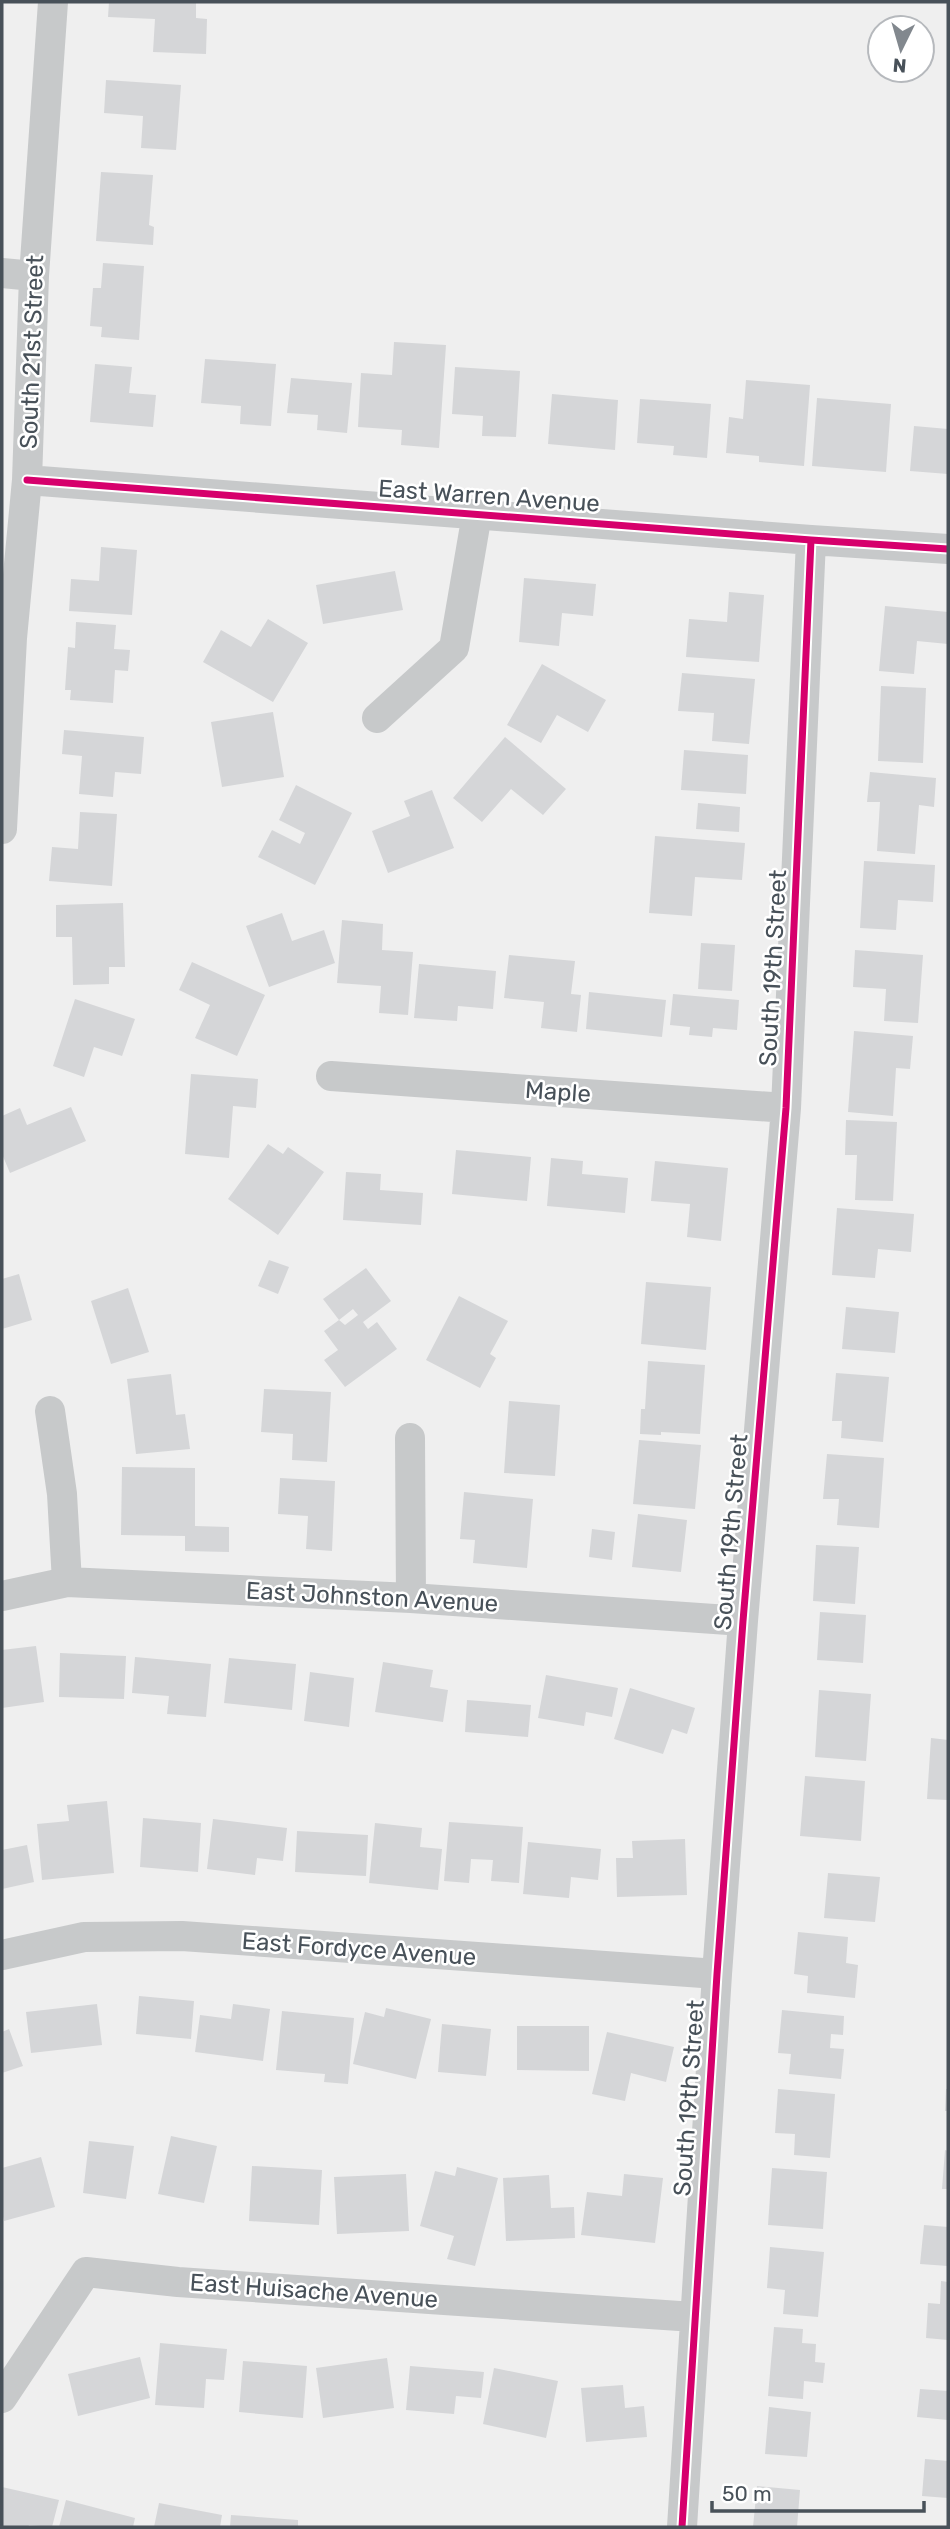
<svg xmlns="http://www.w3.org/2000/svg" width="950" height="2529" font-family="Rubik,sans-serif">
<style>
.building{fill:#d5d6d8}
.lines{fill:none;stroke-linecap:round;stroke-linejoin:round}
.minor{stroke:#c7c9ca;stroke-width:30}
.cycleway-casing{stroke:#fff;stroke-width:11}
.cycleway{stroke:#d6006c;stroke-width:7}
.labels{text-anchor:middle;stroke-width:5;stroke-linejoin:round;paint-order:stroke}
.street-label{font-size:24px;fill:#485159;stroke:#fff}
</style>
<rect width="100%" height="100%" fill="#efefef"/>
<!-- building -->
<path class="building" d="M109 2H196V18L207 19 206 54 153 52 155 19 108 17Z
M106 80 181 85 176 150 141 148 143 116 104 113Z
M101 172 153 175 149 225 154 227 153 245 96 241Z
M103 263 144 266 139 340 101 337 102 327 90 326 93 288H101Z
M394 342 446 345 439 448 401 445 402 430 358 427 361 373 392 375Z
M205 359 276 364 271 426 240 424 241 406 201 403Z
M95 364 132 367 129 393 156 395 153 427 90 422Z
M455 367 520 371 516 437 482 436 483 416 452 414Z
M291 378 352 383 347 433 317 430 318 415 287 413Z
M746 380 810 385 804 466 759 462V456L726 453 729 417 743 419Z
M552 394 618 400 615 450 548 444Z
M817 398 891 404 886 472 812 466Z
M640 399 711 404 707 458 673 455 674 446 637 443Z
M914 426 948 429V474L910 471Z
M101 547 137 550 132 615 69 611 71 579 99 581Z
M395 571 403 610 323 624 316 585Z
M524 578 596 584 593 616 562 613 559 646 519 642Z
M729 592 764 595 759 662 686 657 689 619 727 622Z
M885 606 948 612V644L917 641 914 674 879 671Z
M268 619 308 643 273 702 203 662 221 630 251 647Z
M76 622 116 625 114 649 130 650 128 671 115 670 113 703 70 700 71 690H65L68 647 75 648Z
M542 664 606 700 588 732 557 715 541 743 507 725Z
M682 673 755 679 749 744 712 741 714 713 678 711Z
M881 686 926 688 923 763 878 761Z
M273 712 284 777 222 787 211 722Z
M64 730 144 737 141 774 115 772 113 797 79 794 82 756 62 754Z
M505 737 566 789 543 815 511 789 482 822 453 798Z
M684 750 748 755 746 794 681 790Z
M870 772 936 778 934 807 919 805 915 854 877 851 880 802H867Z
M296 785 352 813 315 885 258 857 272 830 300 844 305 833 279 820Z
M432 790 454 848 388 873 372 831 410 816 404 801Z
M698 803 740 807 739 832 696 829Z
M80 812 117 814 112 886 49 881 52 847 78 849Z
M655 836 745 843 742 880 695 877 692 916 649 913Z
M864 861 935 865 933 902 898 900 896 930 860 928Z
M123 903 125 967H109V984L73 985 72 937H56V905Z
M282 913 292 941 324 930 335 963 269 987 246 926Z
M342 920 383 924 382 950 413 952 408 1015 379 1013 381 986 337 983Z
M701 943 735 945 732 991 698 989Z
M855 950 923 955 918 1023 884 1021 886 989 853 987Z
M509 955 575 961 571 994 581 995 577 1032 541 1028 544 1002 504 998Z
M192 962 265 995 237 1056 195 1038 210 1005 179 990Z
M419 964 496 971 493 1009 458 1006 457 1021 414 1018Z
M589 992 666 1000 662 1037 586 1029Z
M673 994 739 1000 737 1030 713 1028 712 1037 689 1035 690 1027 670 1025Z
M75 999 135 1019 122 1056 94 1047 84 1077 53 1066Z
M854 1031 913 1036 910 1069 896 1068 893 1116 848 1112Z
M191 1074 258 1079 256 1108 233 1106 229 1158 185 1154Z
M71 1107 86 1141 10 1173 2 1154V1116L20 1108 27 1125Z
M846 1120 897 1122 893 1201 855 1200 857 1155H845Z
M268 1144 283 1154 288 1147 324 1172 278 1235 228 1199Z
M456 1150 531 1157 527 1201 452 1194Z
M551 1158 583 1161 582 1174 628 1178 625 1213 547 1206Z
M655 1161 728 1168 721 1241 687 1237 690 1204 651 1201Z
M346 1172 381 1174 380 1190 423 1193 421 1225 343 1220Z
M837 1208 914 1214 911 1252 878 1249 875 1278 832 1275Z
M269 1260 289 1267 278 1294 258 1286Z
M366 1268 391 1301 363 1322 368 1329 377 1322 397 1349 345 1387 324 1360 338 1350 324 1331 339 1320 345 1325 358 1315 353 1309 339 1320 323 1299Z
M19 1274 32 1320 2 1329V1279Z
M646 1282 711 1287 706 1350 641 1344Z
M128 1288 149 1352 111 1364 91 1301Z
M459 1296 508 1321 490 1354 496 1358 480 1388 426 1360Z
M846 1307 899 1312 895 1353 842 1349Z
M648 1361 705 1365 700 1434 661 1432V1435L640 1434 641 1409H645Z
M836 1373 889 1377 883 1442 841 1438 842 1421H832Z
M171 1374 176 1415 185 1414 190 1449 136 1454 127 1379Z
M264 1389 331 1392 327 1462 292 1460 293 1434 261 1432Z
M509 1401 560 1405 555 1476 504 1473Z
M639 1440 701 1445 695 1509 633 1504Z
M827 1454 884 1458 879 1528 837 1525 839 1499H823Z
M122 1467 195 1468V1526L229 1527V1552L185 1551V1536L121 1535Z
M280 1478 335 1481 332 1551 306 1549 308 1516 278 1514Z
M464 1492 533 1499 527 1568 473 1563 475 1540 460 1539Z
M638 1514 687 1520 681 1572 632 1567Z
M592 1529 615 1532 612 1560 589 1557Z
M816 1545 859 1547 855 1604 813 1601Z
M820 1612 866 1615 863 1663 817 1660Z
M36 1646 44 1702 2 1708V1650Z
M60 1653 126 1656 124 1699 59 1697Z
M135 1657 211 1664 206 1717 167 1714 169 1696 132 1693Z
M229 1658 296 1664 292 1710 224 1703Z
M383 1662 433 1670 430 1687 448 1690 443 1722 375 1712Z
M310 1672 354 1678 349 1727 304 1721Z
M546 1675 618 1688 612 1717 586 1712 584 1726 538 1718Z
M630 1688 695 1708 687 1734 672 1729 663 1754 614 1739Z
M819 1690 871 1694 866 1761 815 1757Z
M467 1700 531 1705 528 1737 465 1732Z
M931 1738 948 1740V1800L927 1799Z
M805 1776 865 1781 861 1841 800 1836Z
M107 1801 114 1873 42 1880 37 1824 69 1821 67 1805Z
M143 1818 201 1823 198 1872 140 1867Z
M213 1819 287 1828 283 1861 257 1858 255 1875 207 1869Z
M449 1822 523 1827 519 1883 491 1881 493 1860 471 1859 469 1883 444 1881Z
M375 1823 422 1828 420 1847 442 1849 438 1890 369 1883Z
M297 1831 368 1835 366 1876 295 1872Z
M685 1839 687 1895 617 1897 616 1858H633L632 1841Z
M528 1842 601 1849 598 1880 571 1877 569 1898 523 1894Z
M27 1845 34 1882 2 1889V1850Z
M828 1873 880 1877 875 1922 824 1918Z
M798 1932 848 1937 846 1963 858 1965 855 1998 807 1993 808 1976 794 1974Z
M139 1996 194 2001 191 2039 136 2034Z
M97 2004 102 2045 31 2053 26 2012Z
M233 2004 270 2009 263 2061 195 2052 200 2015 231 2019Z
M386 2008 431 2019 416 2079 353 2064 365 2012 384 2017Z
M782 2010 844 2016 843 2035 831 2034 830 2048 844 2049 841 2079 789 2074 791 2054 778 2053Z
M282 2011 354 2018 348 2084 324 2082 325 2074 276 2070Z
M442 2024 491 2029 486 2076 438 2072Z
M517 2026H589V2071L517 2070Z
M9 2029 23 2066 2 2073V2032Z
M607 2032 674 2047 666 2082 631 2073 625 2101 592 2094Z
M778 2089 835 2094 830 2158 794 2155 795 2134 775 2133Z
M946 2089H948V2111H945Z
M171 2136 217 2146 204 2203 158 2194Z
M89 2141 134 2146 126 2199 83 2193Z
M945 2150 948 2151V2189H942Z
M41 2157 55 2207 4 2221 2 2212V2168Z
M252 2166 322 2170 319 2225 249 2221Z
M457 2167 498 2178 475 2266 447 2259 454 2236 420 2226 435 2171 455 2176Z
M772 2168 827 2172 823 2229 768 2225Z
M406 2174 409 2231 337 2234 334 2177Z
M624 2174 663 2178 655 2243 581 2235 587 2192 622 2196Z
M549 2175 551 2208 574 2207 575 2238 506 2241 503 2178Z
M924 2225 948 2227V2266L920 2264Z
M770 2247 824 2252 818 2317 783 2314 785 2290 767 2288Z
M941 2281 948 2282V2340L926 2338 928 2303 940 2304Z
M774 2327 803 2329 802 2343 816 2344 815 2362 825 2363 823 2383 804 2381 803 2399 768 2396Z
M160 2343 227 2349 224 2380 206 2379 204 2408 155 2405Z
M140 2357 150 2398 78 2416 68 2374Z
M387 2358 394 2408 323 2418 316 2368Z
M243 2361 307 2366 303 2418 239 2412Z
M410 2366 484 2372 481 2398 456 2396 454 2414 406 2410Z
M494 2368 558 2381 546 2438 483 2424Z
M623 2385 625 2408 644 2406 647 2437 586 2442 581 2388Z
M920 2389 948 2391V2420L917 2417Z
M769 2407 811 2412 807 2457 765 2454Z
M925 2459 948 2461V2498L922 2496Z
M757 2486 800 2490 797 2527H753Z
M2 2487 59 2500 52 2527 29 2525 28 2527H2Z
M66 2500 135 2518 133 2527H59Z
M159 2503 222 2515 220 2527H154Z
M231 2515 298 2520V2527H230Z"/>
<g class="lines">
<!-- minor -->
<path class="minor" d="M2 273 34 276
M27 480 811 540 948 549
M377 718 454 648 477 514
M2 829 12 638 27 480 34 276 53 2
M331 1076 786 1108
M50 1411 62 1494 67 1582
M410 1438 411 1598
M2 1596 67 1582 411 1598 743 1621
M2 1955 84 1937 182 1936 717 1974
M2 2398 86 2272 178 2282 694 2317
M682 2527 717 1974 743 1621 786 1108 811 540"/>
<defs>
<path id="cycleway" d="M27 480 811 540 948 549
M682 2527 717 1974 743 1621 786 1108 811 540"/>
</defs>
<!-- cycleway casing -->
<use href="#cycleway" class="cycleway-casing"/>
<!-- cycleway -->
<use href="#cycleway" class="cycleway"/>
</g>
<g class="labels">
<!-- street labels -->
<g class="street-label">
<text transform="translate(32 352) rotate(-88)" y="8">South 21st Street</text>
<text transform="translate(489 496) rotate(4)" y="8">East Warren Avenue</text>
<text transform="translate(773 968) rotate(-87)" y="8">South 19th Street</text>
<text transform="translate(558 1092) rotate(4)" y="8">Maple</text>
<text transform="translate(731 1532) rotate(-85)" y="8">South 19th Street</text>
<text transform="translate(372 1597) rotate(3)" y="8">East Johnston Avenue</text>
<text transform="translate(359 1949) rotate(4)" y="8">East Fordyce Avenue</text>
<text transform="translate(689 2098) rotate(-86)" y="8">South 19th Street</text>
<text transform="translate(314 2291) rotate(4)" y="8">East Huisache Avenue</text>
</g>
</g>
<!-- border -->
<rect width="950" height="2529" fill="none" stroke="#485159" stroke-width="7"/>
<!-- north arrow -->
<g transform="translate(901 49) rotate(185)"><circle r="33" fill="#ffffff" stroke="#b6b9bd" stroke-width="2"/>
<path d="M0-5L12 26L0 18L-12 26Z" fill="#82888e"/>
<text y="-10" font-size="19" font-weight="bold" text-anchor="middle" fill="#485159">N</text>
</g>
<!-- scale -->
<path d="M712 2501v10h212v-10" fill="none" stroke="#485159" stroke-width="3.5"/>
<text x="722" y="2501" font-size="21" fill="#485159" stroke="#ffffff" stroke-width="5" paint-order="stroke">50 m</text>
</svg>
